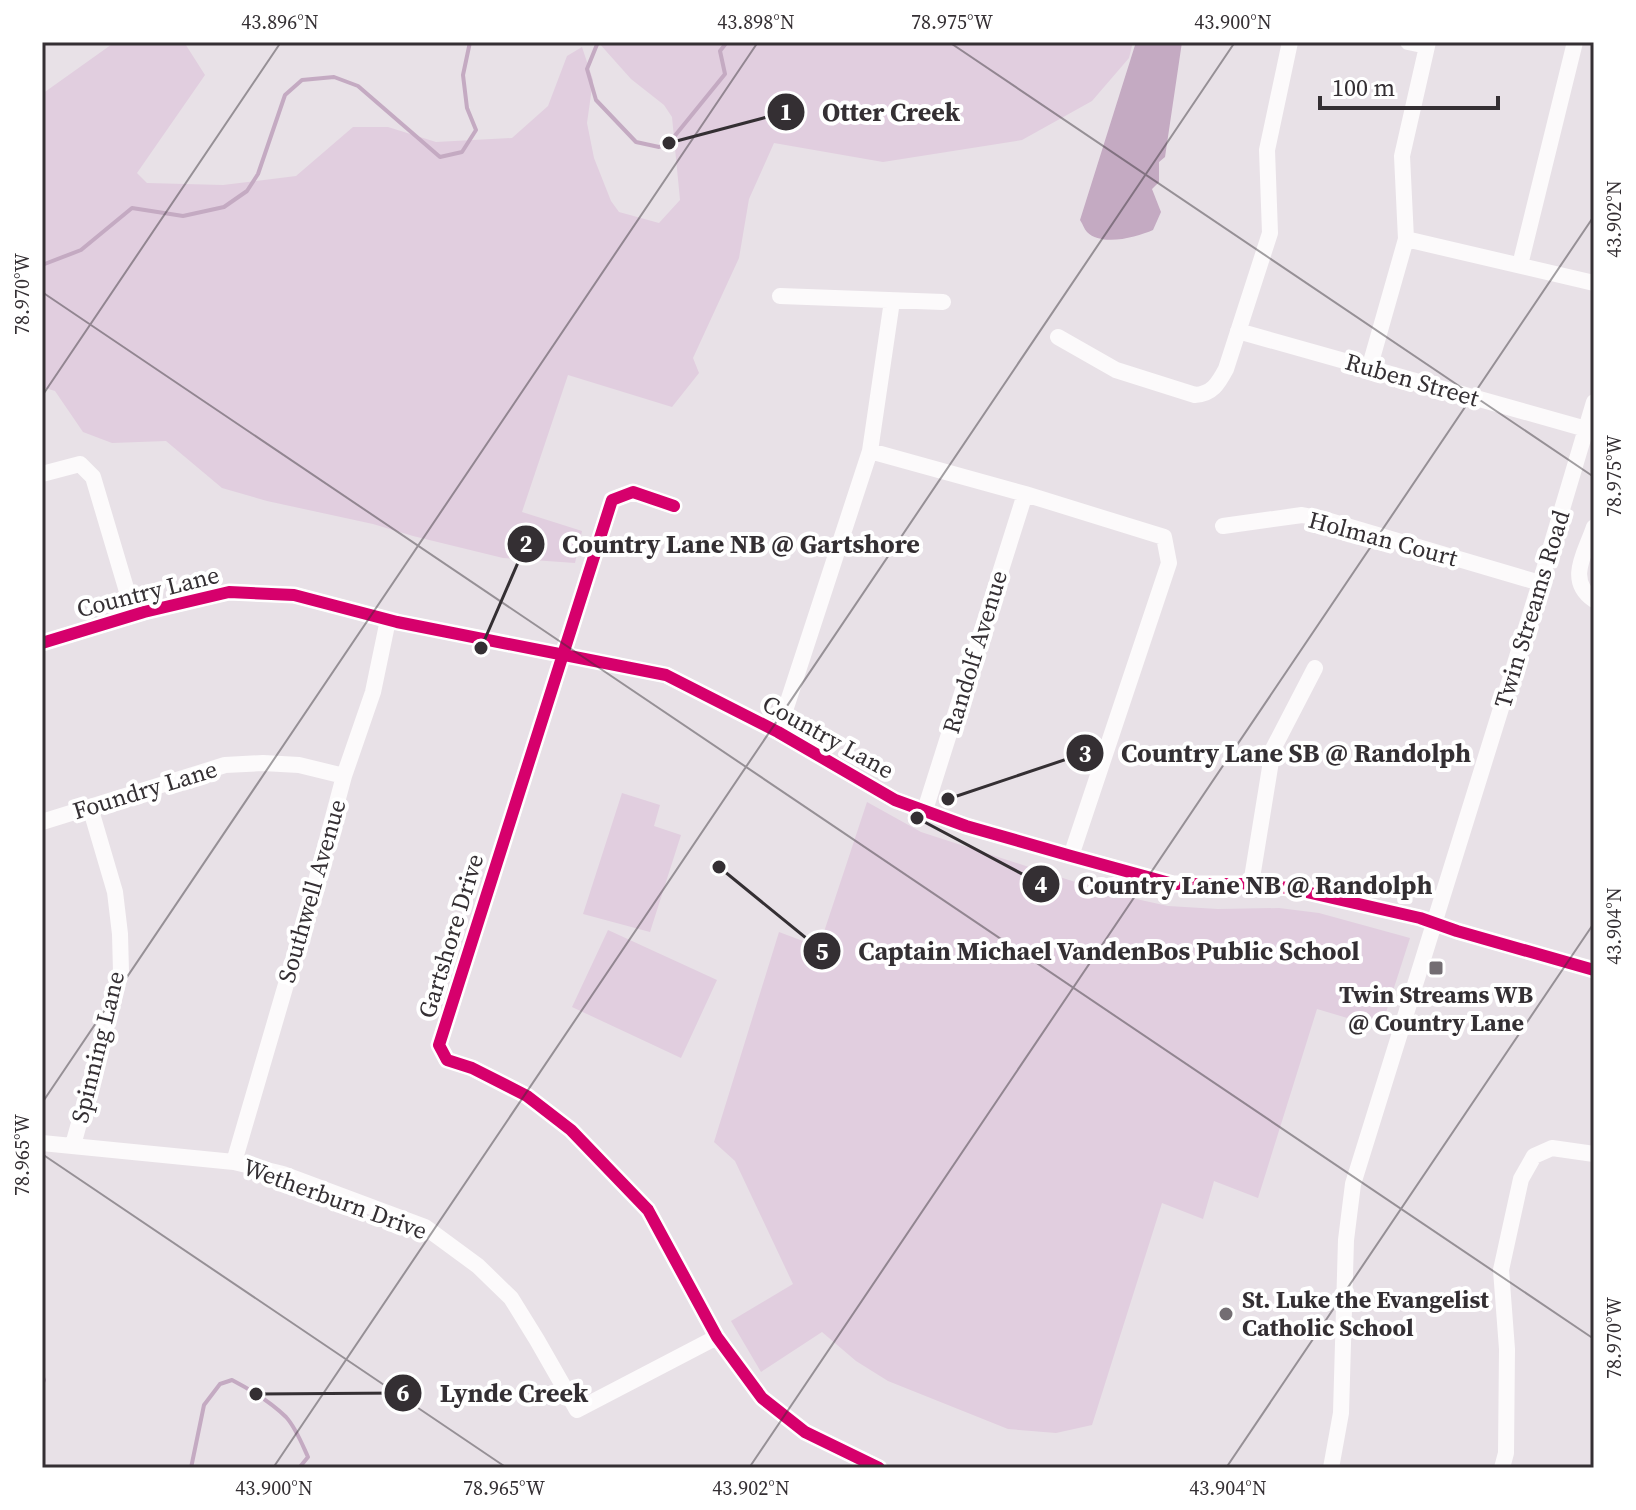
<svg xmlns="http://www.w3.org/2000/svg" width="1636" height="1510" font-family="'Source Serif 4',serif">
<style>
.green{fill:#e1cedf}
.water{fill:#c4aac2}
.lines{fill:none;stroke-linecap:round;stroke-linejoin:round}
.stream{stroke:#c4aac2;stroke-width:4}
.minor{stroke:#fcfafb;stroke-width:16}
.cycleway-casing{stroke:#fff;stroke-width:17}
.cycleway{stroke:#d6006c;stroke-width:12}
.ticks{fill:none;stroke:#342f33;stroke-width:2;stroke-opacity:0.45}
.poi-dot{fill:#736d72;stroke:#fff;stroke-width:3}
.labels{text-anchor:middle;stroke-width:8;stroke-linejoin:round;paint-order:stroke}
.street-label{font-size:24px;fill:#342f33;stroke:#fff}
.poi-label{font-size:24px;font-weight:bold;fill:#342f33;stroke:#fff}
.leader{fill:none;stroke:#342f33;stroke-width:3}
.callout-dot{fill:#342f33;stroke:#fff;stroke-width:3}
.mark-label{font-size:24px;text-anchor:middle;font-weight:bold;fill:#fff}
.callout-label{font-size:26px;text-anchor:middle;font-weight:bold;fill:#342f33;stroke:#fff;stroke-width:8;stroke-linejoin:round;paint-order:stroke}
.neatline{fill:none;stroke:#342f33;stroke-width:3}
.ticks-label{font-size:20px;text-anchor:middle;fill:#342f33}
</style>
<rect width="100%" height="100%" fill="#e8e1e7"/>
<!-- green -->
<path class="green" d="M115 42H184L205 75 137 173 147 183 223 185 296 176 353 127H388L436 142 512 138 548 106 567 56 582 47 593 80 587 123 594 158 611 201 619 212 659 223 680 200 672 117 664 105 631 79 598 42H1133L1129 58 1092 101 1022 140 883 162 774 143 749 199 739 258 693 358 699 373 672 407 568 375 522 512 582 531 575 563 503 558 413 536 373 524 267 501 222 488 166 441 112 443 83 432 55 391 42 387V94Z
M622 793 660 805 654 826 681 835 650 932 583 914Z
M867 802 921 832 1109 893 1168 906 1218 909 1279 908 1319 913 1410 938 1381 1028 1317 1009 1258 1198 1214 1181 1203 1219 1162 1203 1092 1425 1056 1433 1008 1429 888 1381 856 1361 822 1332 761 1372 731 1321 793 1284 735 1161 714 1142 779 932 819 947Z
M608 930 717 980 681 1058 572 1007Z"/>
<!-- water -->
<path class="water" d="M1136 42H1182L1165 157 1159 162V182L1152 189 1161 212 1153 230C1137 237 1102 247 1087 232 1084 229 1083 224 1080 220Z"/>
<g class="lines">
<!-- stream -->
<path class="stream" d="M598 42 587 69 596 100 636 142 659 147 669 143 725 74 720 51 727 42
M42 265 81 250 132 208 183 216 224 207 247 191 258 174 285 95 302 80 334 77 358 86 440 157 462 152 476 130 467 108 463 75 470 42
M42 1375 44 1380 42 1385
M191 1468 204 1405 220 1384 232 1380C251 1390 271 1402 286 1417 296 1428 302 1444 308 1457L299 1468"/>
<!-- minor -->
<path class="minor" d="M1408 42 1427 46
M1406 239 1594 283
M1520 265 1575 42
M780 296 943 302
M1238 331 1586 429
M1058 337 1116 370 1195 395C1212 394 1218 384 1226 369L1270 233 1267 150 1290 42
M1369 369 1406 239 1402 156 1428 42
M870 451 892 301
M42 474 80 464 93 477 134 615
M674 506 633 492 612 500 439 1045 447 1060 472 1068 527 1096 571 1130 648 1210 717 1337 762 1398 805 1432 879 1468
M1223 526 1302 515 1323 519 1540 583
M1594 527C1586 552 1565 580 1594 600
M42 643 144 612 229 592 294 595 397 622 666 675 778 732 895 800 966 826 1071 856 1173 884H1251L1289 888 1420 918 1457 931 1594 970
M778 732 870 451 1025 494 1164 537 1169 563 1071 856
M925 810 1025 494
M42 822 225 765 263 763 299 765 344 776
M1251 884 1273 749 1315 668
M42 1143 234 1162 283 1174 425 1227 478 1266 511 1298 537 1340 577 1410 717 1337
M73 1145 121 972 120 934 115 892 90 807
M234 1162 313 892 344 776 373 692 388 620
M1331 1468 1341 1413 1346 1240 1353 1184 1540 583 1594 402
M1502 1468 1506 1453 1507 1349 1501 1270 1521 1179 1534 1156 1552 1148 1594 1154"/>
<defs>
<path id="cycleway" d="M674 506 633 492 612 500 439 1045 447 1060 472 1068 527 1096 571 1130 648 1210 717 1337 762 1398 805 1432 879 1468
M42 643 144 612 229 592 294 595 397 622 666 675 778 732 895 800 966 826 1071 856 1173 884H1251L1289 888 1420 918 1457 931 1594 970"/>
</defs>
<!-- cycleway casing -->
<use href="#cycleway" class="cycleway-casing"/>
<!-- cycleway -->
<use href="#cycleway" class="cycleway"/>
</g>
<!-- ticks -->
<path class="ticks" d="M949 42 1594 477M42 292 1594 1339M42 396 281 42M42 1103 758 42M42 1154 507 1468M273 1468 1235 42M749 1468 1594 216M1226 1468 1594 923"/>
<!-- markers -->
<g class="poi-dot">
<rect x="1428" y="960" width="16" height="16" rx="4"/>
<circle cx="1226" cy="1314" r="8"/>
</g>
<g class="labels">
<!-- street labels -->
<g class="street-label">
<text transform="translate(1412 380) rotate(16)" y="8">Ruben Street</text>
<text transform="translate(1383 539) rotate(15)" y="8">Holman Court</text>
<text transform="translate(148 592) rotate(-14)" y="8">Country Lane</text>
<text transform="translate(1532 609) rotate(-73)" y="8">Twin Streams Road</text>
<text transform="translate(975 652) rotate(-73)" y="8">Randolf Avenue</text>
<text transform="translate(828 737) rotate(29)" y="8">Country Lane</text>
<text transform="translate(145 790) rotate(-17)" y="8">Foundry Lane</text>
<text transform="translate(312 891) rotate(-74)" y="8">Southwell Avenue</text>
<text transform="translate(451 936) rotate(-73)" y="8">Gartshore Drive</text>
<text transform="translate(98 1047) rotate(-76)" y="8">Spinning Lane</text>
<text transform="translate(335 1199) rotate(20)" y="8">Wetherburn Drive</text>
</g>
<!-- poi labels -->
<g class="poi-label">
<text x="1436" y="1003">Twin Streams WB<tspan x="1436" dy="28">@ Country Lane</tspan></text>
<text x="1242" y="1308" text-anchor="start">St. Luke the Evangelist<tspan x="1242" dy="28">Catholic School</tspan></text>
</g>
</g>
<!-- callouts -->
<path class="leader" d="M669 143L786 112M481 648L526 544M948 799L1085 753M917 818L1041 884M719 867L822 951M256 1394L403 1393"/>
<g class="callout-dot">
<circle cx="669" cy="143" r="8"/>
<circle cx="481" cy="648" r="8"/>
<circle cx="948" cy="799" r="8"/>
<circle cx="917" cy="818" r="8"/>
<circle cx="719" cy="867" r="8"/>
<circle cx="256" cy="1394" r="8"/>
<circle cx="786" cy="112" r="20"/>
<circle cx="526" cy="544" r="20"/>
<circle cx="1085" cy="753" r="20"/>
<circle cx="1041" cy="884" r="20"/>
<circle cx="822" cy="951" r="20"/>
<circle cx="403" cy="1393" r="20"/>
</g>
<g class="mark-label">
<text x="786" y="120">1</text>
<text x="526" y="552">2</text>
<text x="1085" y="762">3</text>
<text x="1041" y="893">4</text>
<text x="822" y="960">5</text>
<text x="403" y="1401">6</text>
</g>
<g class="callout-label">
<text x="891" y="121">Otter Creek</text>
<text x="741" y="553">Country Lane NB @ Gartshore</text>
<text x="1296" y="762">Country Lane SB @ Randolph</text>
<text x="1255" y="894">Country Lane NB @ Randolph</text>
<text x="1109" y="960">Captain Michael VandenBos Public School</text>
<text x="514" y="1402">Lynde Creek</text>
</g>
<!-- border -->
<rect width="1636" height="1510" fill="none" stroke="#ffffff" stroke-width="88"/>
<!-- scale -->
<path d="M1320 96v12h178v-12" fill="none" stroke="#342f33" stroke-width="4"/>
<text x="1332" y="96" font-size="24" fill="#342f33" stroke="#ffffff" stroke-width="6" paint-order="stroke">100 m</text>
<rect x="44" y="44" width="1548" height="1422" class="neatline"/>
<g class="ticks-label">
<text x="280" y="29">43.896°N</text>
<text x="756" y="29">43.898°N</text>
<text x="952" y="29">78.975°W</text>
<text x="1233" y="29">43.900°N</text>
<text transform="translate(1614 219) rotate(-90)" y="7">43.902°N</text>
<text transform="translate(22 294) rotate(-90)" y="7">78.970°W</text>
<text transform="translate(1614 476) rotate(-90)" y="7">78.975°W</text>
<text transform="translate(1614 926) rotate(-90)" y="7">43.904°N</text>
<text transform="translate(22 1155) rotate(-90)" y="7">78.965°W</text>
<text transform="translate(1614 1338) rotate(-90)" y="7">78.970°W</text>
<text x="274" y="1495">43.900°N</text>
<text x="504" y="1495">78.965°W</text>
<text x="751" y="1495">43.902°N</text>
<text x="1228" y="1495">43.904°N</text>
</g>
</svg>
